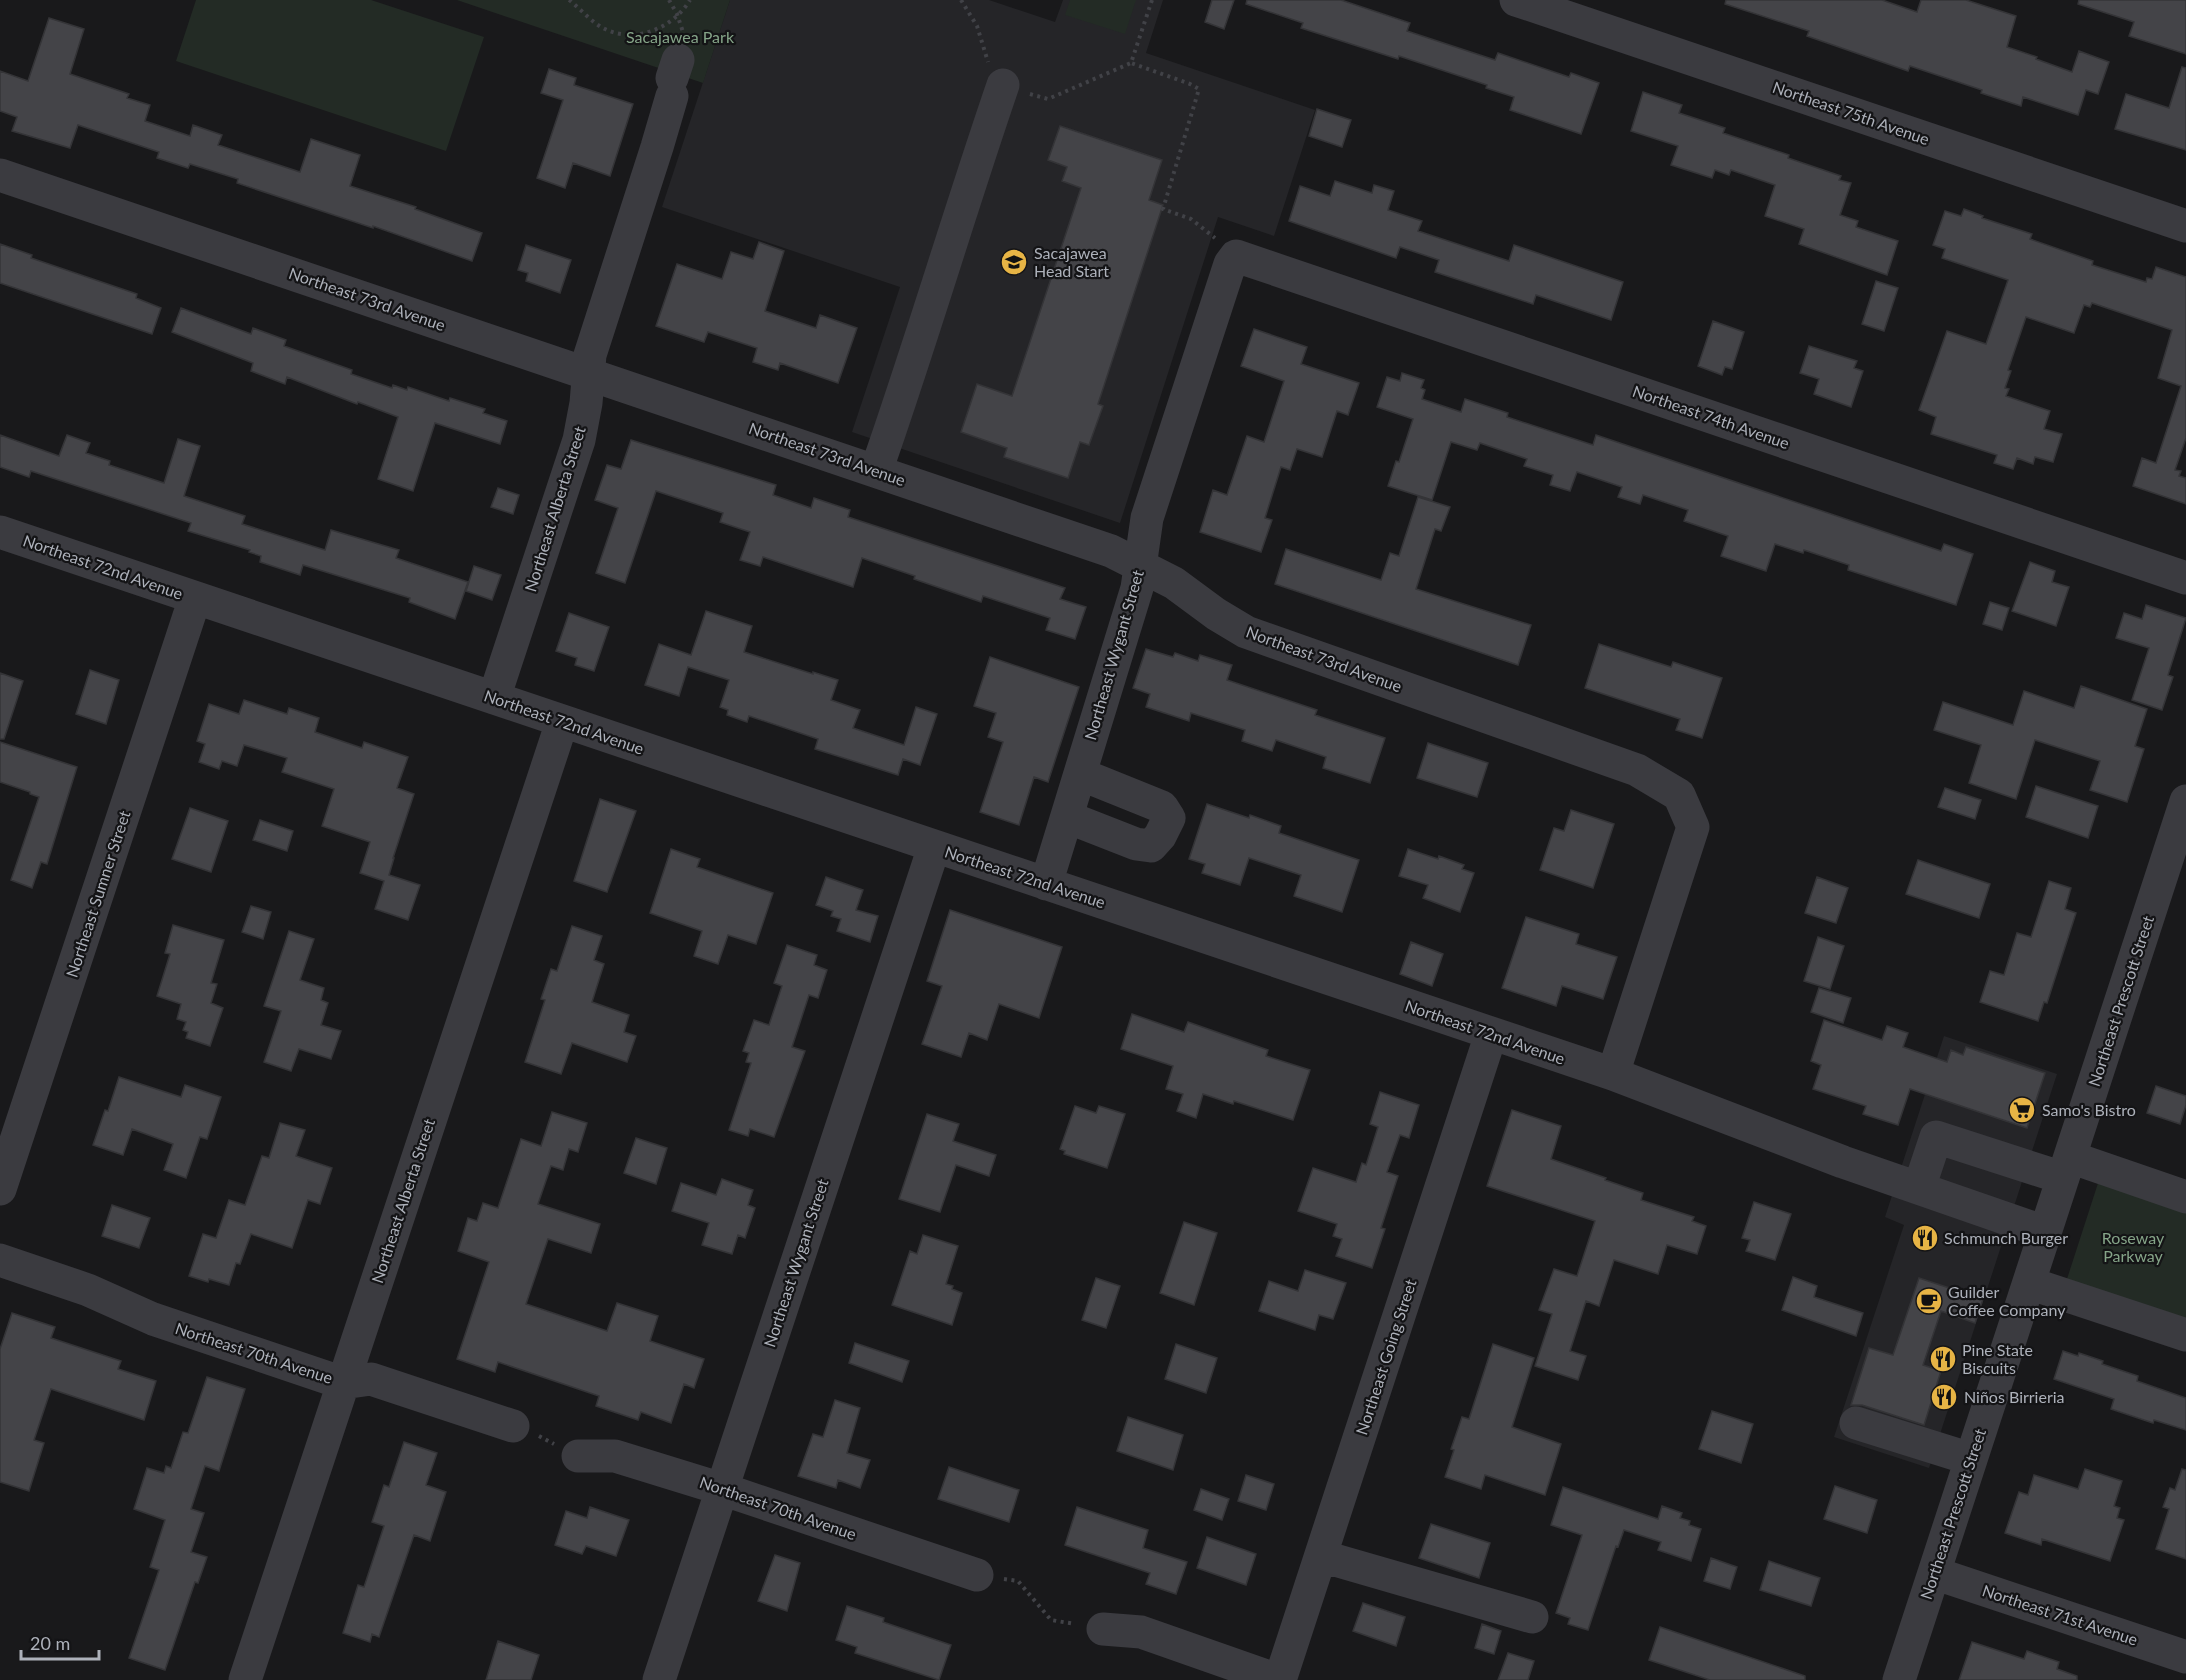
<svg xmlns="http://www.w3.org/2000/svg" width="2186" height="1680" font-family="Lato,sans-serif">
<style>
.built{fill:#252528}
.green{fill:#232b25}
.building{fill:#444448;stroke:#343437;stroke-width:1.5}
.lines{fill:none;stroke-linecap:round;stroke-linejoin:round}
.path{stroke:#414247;stroke-width:4;stroke-dasharray:3 4.5;stroke-linecap:butt}
.minor{stroke:#3b3b40;stroke-width:33}
.labels{text-anchor:middle;stroke-width:4.5;stroke-linejoin:round;paint-order:stroke}
.park-label{font-size:16px;fill:#85a488;stroke:#141416}
.street-label{font-size:16px;fill:#adb1ba;stroke:#141416}
.poi-label{font-size:16px;fill:#adb1ba;stroke:#141416;text-anchor:start}
</style>
<rect width="100%" height="100%" fill="#19191b"/>
<!-- built -->
<path class="built" d="M730 0H989L1055 22 1063 0H1163L1146 53 1315 110 1274 236 1218 217 1120 523 852 432 900 287 662 207Z
M1944 1036 2057 1074 1929 1468 1834 1437 1904 1225 1885 1217Z"/>
<!-- green -->
<path class="green" d="M196 0H371L484 37 446 151 176 61Z
M457 0H730L703 83Z
M1070 0H1136L1125 34 1065 15Z
M2100 1177 2186 1206V1322L2066 1282Z"/>
<!-- building -->
<path class="building" d="M1212 0H1234L1224 29 1205 22Z
M1247 0H1341L1410 23 1407 31 1495 60 1498 53 1569 77 1571 73 1599 83 1581 134 1510 110 1514 97 1486 88 1487 85 1399 56 1398 59 1301 28 1303 23 1246 4Z
M1726 0H1882L1917 12 1921 0H1966L2016 16 2007 47 2037 57 2036 59 2072 72 2079 51 2109 62 2098 94 2086 90 2078 115 2023 97 2021 106 1981 93 1982 90 1910 66 1908 71 1807 36 1809 31 1725 4Z
M2079 0H2186V54L2129 36 2134 22 2078 4Z
M49 18 84 29 70 74 129 94 127 98 150 105 145 121 190 136 193 125 222 135 218 145 300 172 311 139 360 155 350 186 416 207 415 209 482 233 472 261 373 226V228L237 183 238 179 190 164 188 168 157 158 159 152 78 125 70 148 12 131 17 117 0 111V71L28 81Z
M2182 67 2186 68V150L2115 129 2126 94 2169 108Z
M549 69 576 78 574 85 633 104 610 176 573 163 565 188 537 178 563 100 541 93Z
M1643 92 1682 105 1679 113 1725 128 1723 133 1789 155 1788 158 1841 176 1839 180 1851 183 1840 215 1858 221 1856 227 1898 241 1887 275 1799 244 1804 229 1765 216 1775 185 1731 170 1729 175 1715 170 1712 178 1671 165 1678 146 1631 131Z
M1317 109 1351 120 1342 147 1309 136Z
M1060 126 1162 160 1149 200 1163 205 1098 404 1103 406 1089 445 1080 442 1068 478 1004 457 1007 448 961 432 977 384 1012 396 1081 188 1062 181 1067 167 1048 160Z
M1335 181 1372 193 1374 185 1394 191 1388 210 1422 221 1418 231 1509 261 1514 245 1623 282 1611 320 1536 295 1533 304 1435 272 1439 260 1400 247 1396 258 1289 221 1300 186 1330 196Z
M1964 209 1983 216 1982 218 2032 234 2030 239 2093 261 2092 265 2146 282 2147 278 2152 279 2156 267 2186 277V438L2175 470 2181 471 2179 476 2186 478V504L2133 486 2142 458 2156 463 2181 386 2158 378 2172 330 2092 303 2090 307 2084 305 2074 333 2026 317 2008 370 2011 371 2005 388 2009 389 2006 396 2050 411 2044 429 2062 434 2053 462 2035 457 2033 464 2017 458 2013 469 1994 463 1997 455 1931 434 1936 417 1919 410 1947 331 1986 344 2008 280 1942 258 1945 249 1933 245 1945 211 1961 216Z
M759 242 784 251 765 311 816 328 820 315 857 328 838 383 780 363 778 370 753 362 757 348 708 332 704 342 656 326 677 264 722 279 731 252 753 259Z
M0 244 32 255 31 258 137 294 136 298 161 308 152 334 0 283Z
M526 245 571 260 560 293 526 281 528 273 518 270Z
M1876 281 1898 288 1884 331 1862 324Z
M181 308 251 334 253 328 286 340 284 346 352 370 351 374 392 388 393 385 407 390 408 387 449 401 450 398 485 409 483 413 507 421 500 444 435 423 413 491 378 479 398 417 358 402 357 404 287 377 285 384 251 371 253 363 172 332Z
M1713 321 1744 332 1732 369 1725 367 1722 375 1698 366Z
M1254 329 1307 347 1301 364 1359 383 1348 415 1337 411 1322 457 1297 449 1290 470 1281 467 1265 518 1272 520 1261 552 1200 532 1213 490 1227 495 1247 436 1264 442 1284 381 1241 366Z
M1809 346 1857 361 1854 368 1863 371 1851 407 1814 394 1819 379 1800 373Z
M1402 373 1424 380 1421 388 1425 390 1422 399 1461 412 1465 399 1508 413 1507 417 1593 445 1596 435 1941 551 1944 544 1973 554 1956 605 1848 570 1849 565 1804 550 1803 553 1775 544 1766 571 1721 556 1728 536 1684 521 1688 510 1643 495 1640 504 1618 497 1622 487 1577 472 1570 491 1550 485 1553 475 1524 466 1527 459 1480 443 1477 450 1451 442 1432 500 1388 486 1396 461 1399 462 1413 419 1377 407 1387 377 1400 381Z
M0 435 59 456 67 435 90 443 86 453 110 461 109 465 164 483 178 439 200 446 184 496 245 516 242 524 325 550 331 530 399 550 396 558 468 582 455 619 409 602 410 598 303 565 300 575 260 562 261 556 249 552 250 550 188 531 191 523 31 471 29 477 0 467Z
M631 440 776 485 773 495 811 508 814 498 850 510 848 517 1065 588 1060 599 1086 607 1075 639 1046 630 1050 618 983 596 981 602 914 579 915 576 862 558 853 587 763 557 760 566 740 560 750 532 720 522 723 513 656 491 625 583 596 573 618 508 595 500 607 465 621 469Z
M498 488 519 495 513 514 491 507Z
M1418 497 1450 507 1441 531 1435 529 1416 589 1531 625 1518 665 1275 584 1286 549 1381 580 1390 553 1399 556Z
M2030 562 2055 571 2052 582 2069 587 2056 626 2012 611Z
M474 566 501 575 492 600 466 591Z
M1990 602 2009 608 2002 630 1983 624Z
M2146 605 2186 618 2168 675 2173 677 2162 710 2132 700 2149 648 2116 638 2124 613 2142 619Z
M706 611 752 626 744 652 813 674V672L838 680 831 700 860 710 853 728 904 745 916 707 937 714 920 765 903 759 898 775 815 749 818 739 749 716 747 722 727 715 728 710 720 707 729 680 688 667 679 696 645 685 659 644 691 655Z
M569 613 609 627 594 671 575 665 577 658 556 651Z
M1599 644 1671 667 1673 662 1722 678 1702 738 1676 730 1680 719 1585 688Z
M1146 649 1173 657 1175 653 1198 661 1200 655 1232 665 1227 680 1317 710 1315 715 1385 738 1370 783 1323 768 1326 757 1276 740 1272 751 1242 741 1245 730 1191 713 1189 721 1146 707 1150 694 1133 688Z
M990 657 1079 687 1048 782 1034 777 1019 825 980 812 1003 742 988 737 996 713 974 706Z
M90 670 119 680 106 724 76 714Z
M0 673 23 681 4 739H0Z
M2081 686 2147 709 2135 746 2144 749 2127 802 2090 790 2100 761 2035 740 2016 799 1969 783 1981 745 1934 730 1943 702 2013 725 2024 691 2074 708Z
M244 700 287 714 289 708 319 718 315 732 362 748 364 742 408 757 397 788 414 794 393 858H394L389 875 420 885 408 920 375 909 384 881 360 873 370 842 322 826 334 789 282 772 287 758 244 745 237 766 222 761 219 769 199 762 205 744 197 741 209 704 239 714Z
M0 742 77 767 47 864 41 862 32 888 11 880 39 797 30 794V792L0 782Z
M1428 743 1488 763 1477 797 1417 778Z
M2036 786 2098 806 2088 838 2026 817Z
M1945 788 1981 800 1975 819 1938 807Z
M600 799 636 811 607 892 574 881Z
M1207 804 1249 818 1250 815 1281 826 1279 833 1359 860 1342 912 1294 896 1301 875 1249 858 1240 885 1202 873 1205 864 1189 859Z
M190 808 228 821 211 872 172 859Z
M1571 810 1614 824 1593 888 1540 870 1554 828 1564 831Z
M260 820 293 831 287 851 253 840Z
M671 849 700 859 697 867 773 893 756 944 728 935 718 964 694 956 702 931 650 913Z
M1408 849 1438 859 1439 856 1464 865 1462 869 1474 873 1460 912 1423 898 1428 885 1399 876Z
M1918 860 1990 884 1979 918 1906 894Z
M826 877 863 890 856 910 878 916 870 942 837 931 841 919 831 916 833 911 816 905Z
M1817 877 1848 888 1836 923 1805 913Z
M2049 881 2071 888 2065 909 2076 913 2047 1003 2044 1002 2038 1021 1980 1002 1990 971 2004 975 2017 933 2031 937Z
M251 906 271 912 263 939 242 932Z
M950 910 1062 947 1039 1018 999 1004 987 1040 969 1033 961 1057 922 1044 942 986 927 981Z
M1526 917 1579 934 1576 944 1617 957 1603 999 1562 986 1556 1006 1502 988Z
M173 925 224 940 211 983 217 984 211 1003 223 1008 210 1046 186 1038 188 1032 183 1030 186 1022 177 1019 181 1004 157 996 170 954 165 953Z
M572 926 602 936 594 960 604 964 592 1002 629 1015 624 1032 636 1036 627 1062 572 1043 561 1074 525 1062 545 1000 541 999 551 969 557 971Z
M289 931 314 939 300 980 324 988 321 1000 328 1003 321 1025 341 1031 331 1059 299 1049 291 1071 264 1062 281 1011 264 1006Z
M1818 937 1844 946 1830 989 1804 981Z
M1411 942 1443 954 1432 986 1400 974Z
M787 945 817 955 814 965 827 970 818 998 809 995 792 1047 805 1051 774 1137 750 1129 748 1136 729 1130 751 1063 746 1062 749 1053 743 1051 754 1020 769 1025 782 986 774 983Z
M1819 988 1851 998 1843 1023 1811 1012Z
M1132 1014 1184 1032 1188 1022 1268 1050 1266 1056 1310 1070 1293 1120 1234 1101 1233 1104 1203 1094 1196 1118 1177 1111 1183 1094 1166 1089 1173 1066 1121 1049Z
M1824 1020 1882 1040 1887 1026 1908 1033 1903 1047 1947 1062 1951 1050 1963 1055 1966 1047 2045 1073 2027 1128 1910 1089 1898 1125 1863 1114 1866 1106 1813 1089 1821 1065 1811 1061Z
M119 1077 181 1097 185 1085 221 1097 207 1139 200 1137 186 1178 164 1170 173 1144 132 1129 123 1155 93 1145 105 1110 108 1111Z
M2156 1086 2186 1096V1105L2180 1124 2147 1113Z
M1380 1092 1419 1105 1409 1138 1400 1135 1387 1172 1398 1176 1381 1228 1385 1229 1372 1268 1336 1256 1342 1239 1333 1236 1337 1224 1298 1211 1313 1168 1356 1182 1362 1163 1366 1165 1378 1127 1370 1124Z
M1075 1106 1096 1113 1099 1106 1125 1114 1107 1168 1064 1154 1065 1151 1060 1149Z
M1512 1110 1561 1126 1551 1159 1606 1178 1605 1180 1643 1193 1641 1200 1694 1217 1692 1221 1706 1226 1697 1254 1667 1245 1658 1274 1614 1260 1599 1306 1586 1301 1570 1351 1586 1356 1578 1380 1535 1366 1552 1314 1539 1310 1554 1269 1577 1276 1595 1221 1487 1186Z
M552 1112 587 1123 578 1152 569 1149 563 1170 551 1166 538 1204 600 1224 591 1253 548 1239 526 1304 607 1331 617 1303 658 1316 650 1341 704 1359 694 1388 684 1384 671 1423 641 1412 638 1420 596 1406 599 1396 498 1362 495 1372 457 1359 489 1262 458 1251 468 1218 477 1221 483 1203 498 1208 521 1139 541 1146Z
M927 1114 959 1124 953 1141 996 1155 989 1176 956 1165 940 1212 899 1199Z
M280 1123 305 1130 296 1156 332 1168 320 1204 308 1200 292 1248 251 1234 240 1264 236 1263 229 1285 209 1279 208 1282 189 1276 203 1234 216 1238 229 1200 245 1205 262 1156 269 1158Z
M636 1138 667 1148 656 1184 624 1173Z
M722 1179 753 1190 748 1205 755 1208 745 1238 738 1235 732 1254 702 1245 709 1223 672 1211 681 1183 716 1195Z
M1754 1202 1791 1214 1775 1260 1746 1251 1750 1240 1742 1238Z
M112 1205 150 1218 139 1248 102 1236Z
M1184 1222 1217 1233 1194 1305 1160 1293Z
M923 1235 958 1246 946 1284 953 1286 952 1289 962 1293 952 1325 892 1305 910 1251 917 1254Z
M1305 1270 1346 1283 1333 1319 1319 1315 1315 1330 1259 1311 1269 1281 1298 1291Z
M1793 1277 1817 1286 1814 1297 1863 1313 1856 1336 1782 1310Z
M1096 1278 1120 1286 1106 1328 1082 1320Z
M1919 1278 1983 1299 1975 1323 1941 1311 1923 1365 1941 1371 1924 1425 1862 1405H1851L1869 1348 1893 1355Z
M12 1313 55 1327 51 1338 121 1361 118 1369 156 1381 144 1420 51 1389 34 1440 44 1443 29 1491 0 1482V1349Z
M855 1343 909 1361 902 1382 849 1363Z
M1176 1344 1217 1358 1206 1393 1165 1379Z
M1493 1344 1534 1358 1512 1427 1561 1444 1545 1495 1485 1475 1481 1489 1445 1477 1454 1450 1451 1449 1462 1417 1469 1419Z
M2063 1351 2078 1356 2079 1353 2103 1361 2102 1364 2138 1376 2137 1381 2186 1398V1430L2154 1420 2153 1423 2111 1409 2114 1399 2054 1379Z
M207 1377 245 1389 219 1471 205 1466 191 1509 204 1513 191 1552 207 1557 198 1583 195 1582 165 1670 129 1658 159 1570 150 1567 165 1520 134 1509 147 1468 164 1473 166 1466 171 1468 183 1432 188 1433Z
M835 1400 860 1408 847 1453 870 1460 860 1488 838 1480 836 1488 798 1476 813 1434 823 1437Z
M1712 1411 1753 1424 1741 1463 1699 1449Z
M1128 1417 1183 1435 1173 1470 1117 1451Z
M404 1442 437 1453 426 1485 446 1492 430 1541 414 1535 379 1637 372 1634 370 1642 343 1633 358 1585 364 1587 384 1526 372 1522 384 1485 389 1487Z
M949 1467 1019 1490 1009 1522 938 1499Z
M2085 1469 2122 1481 2114 1506 2120 1508 2117 1518 2124 1520 2110 1561 2042 1539 2041 1545 2005 1533 2019 1492 2028 1495 2034 1475 2078 1489Z
M2182 1469 2186 1470V1559L2156 1549 2169 1509 2163 1507 2170 1488 2175 1490Z
M1246 1475 1274 1484 1266 1510 1238 1501Z
M1835 1486 1877 1500 1867 1533 1824 1519Z
M1563 1487 1658 1519 1662 1506 1682 1513 1680 1518 1690 1521 1689 1525 1701 1529 1691 1561 1658 1550 1661 1542 1624 1530 1618 1547 1616 1546 1588 1630 1568 1624 1570 1618 1556 1613 1582 1535 1551 1525Z
M1201 1489 1229 1499 1222 1520 1194 1510Z
M590 1507 629 1520 616 1556 586 1546 582 1554 555 1545 566 1511 587 1518Z
M1077 1507 1148 1530 1143 1548 1187 1562 1176 1594 1146 1584 1150 1573 1065 1545Z
M1431 1524 1490 1543 1479 1578 1419 1558Z
M1207 1537 1256 1554 1246 1585 1197 1568Z
M775 1555 800 1563 787 1611 758 1601Z
M1711 1558 1737 1567 1730 1589 1704 1581Z
M1769 1561 1820 1578 1811 1606 1760 1590Z
M1363 1603 1405 1617 1396 1646 1353 1631Z
M847 1606 884 1618 883 1622 951 1645 939 1680 855 1653 857 1647 836 1640Z
M1482 1624 1501 1631 1494 1654 1475 1648Z
M1660 1627 1805 1676V1680H1710L1649 1660Z
M498 1641 539 1655 531 1680H486Z
M1972 1642 2024 1659 2027 1651 2059 1662 2057 1669 2077 1676V1680H1959Z
M1508 1653 1534 1661 1528 1680H1498Z"/>
<g class="lines">
<!-- path -->
<path class="path" d="M569 0C581 9 592 23 605 29 636 44 673 28 690 0
M669 0 677 14 683 32
M961 0 977 26 988 62
M1152 0 1131 63 1190 84 1199 89 1163 209 1191 219 1215 238
M1030 94 1048 99 1131 63
M539 1436 554 1444
M1004 1579 1018 1581 1051 1620 1075 1624"/>
<!-- minor -->
<path class="minor" d="M1516 0 2186 226
M672 78 678 60
M0 175 1111 551 1174 583 1216 614 1246 632 1637 770 1679 795 1693 827 1613 1074
M876 471C921 343 959 213 1003 85
M0 532 1613 1074 1843 1162 2045 1232
M494 698 579 440 586 403 590 355 657 147 672 96
M1067 817 1136 844 1151 846 1160 836 1169 818 1162 807 1080 774
M1046 884 1137 588 1147 518 1230 264 1236 256 2186 578
M2070 1157 2186 1197
M1919 1188 1936 1137 2063 1178
M0 1189 195 598
M0 1260 88 1290 153 1319 343 1383 371 1379 513 1426
M2029 1283 2186 1335
M1856 1423 1971 1459
M578 1456H615L722 1489 977 1575
M1321 1556 1532 1617
M1934 1573 2186 1657
M1103 1629 1141 1632 1278 1680
M245 1680 562 722
M659 1680 934 847
M1280 1680 1491 1034
M1899 1680 2186 801"/>
</g>
<!-- icons -->
<defs>
<symbol id="school-disc" viewBox="-11 -11 22 22"><circle r="9.5" fill="#e7b445" stroke="#141416"/><path d="M0-5L7-2L0 1L-7-2ZM-4 1L0 2.5L4 1V4Q0 6-4 4Z" fill="#111"/></symbol>
<symbol id="supermarket-disc" viewBox="-11 -11 22 22"><circle r="9.5" fill="#e7b445" stroke="#141416"/><path d="M-6-5.5h2.5l.6 2H6L4.5 2H-2.5L-4.4-4H-6ZM-1.5 3.2a1.3 1.3 0 1 0 .1 0ZM3 3.2a1.3 1.3 0 1 0 .1 0Z" fill="#111"/></symbol>
<symbol id="restaurant-disc" viewBox="-11 -11 22 22"><circle r="9.5" fill="#e7b445" stroke="#141416"/><path d="M-5-6h1v4h1v-4h1v4h1v-4h1v5L-1.5 .5V6h-2V.5L-5-1ZM5-6V6H3V1.5H1.5Q1.5-4 5-6Z" fill="#111"/></symbol>
<symbol id="cafe-disc" viewBox="-11 -11 22 22"><circle r="9.5" fill="#e7b445" stroke="#141416"/><path d="M-5.5-4.5H6V0H3Q3 3.5 0 3.5H-2.5Q-5.5 3.5-5.5 0ZM3-3.2v2h1.7v-2ZM-6 4.5H4V6H-6Z" fill="#111"/></symbol>
</defs>
<g fill-rule="evenodd">
<use href="#school-disc" x="999" y="247" width="30" height="30"/>
<use href="#supermarket-disc" x="2007" y="1095" width="30" height="30"/>
<use href="#restaurant-disc" x="1910" y="1223" width="30" height="30"/>
<use href="#cafe-disc" x="1914" y="1286" width="30" height="30"/>
<use href="#restaurant-disc" x="1928" y="1344" width="30" height="30"/>
<use href="#restaurant-disc" x="1929" y="1382" width="30" height="30"/>
</g>
<g class="labels">
<!-- park labels -->
<g class="park-label">
<text x="680" y="43">Sacajawea Park</text>
<text x="2133" y="1244">Roseway<tspan x="2133" dy="18">Parkway</tspan></text>
</g>
<!-- street labels -->
<g class="street-label">
<text transform="translate(1851 113) rotate(19)" y="6">Northeast 75th Avenue</text>
<text transform="translate(367 299) rotate(19)" y="6">Northeast 73rd Avenue</text>
<text transform="translate(1711 417) rotate(19)" y="6">Northeast 74th Avenue</text>
<text transform="translate(827 454) rotate(19)" y="6">Northeast 73rd Avenue</text>
<text transform="translate(555 509) rotate(-73)" y="6">Northeast Alberta Street</text>
<text transform="translate(103 567) rotate(19)" y="6">Northeast 72nd Avenue</text>
<text transform="translate(1114 655) rotate(-74)" y="6">Northeast Wygant Street</text>
<text transform="translate(1324 659) rotate(20)" y="6">Northeast 73rd Avenue</text>
<text transform="translate(564 722) rotate(19)" y="6">Northeast 72nd Avenue</text>
<text transform="translate(1025 877) rotate(18)" y="6">Northeast 72nd Avenue</text>
<text transform="translate(98 894) rotate(-72)" y="6">Northeast Sumner Street</text>
<text transform="translate(2121 1001) rotate(-72)" y="6">Northeast Prescott Street</text>
<text transform="translate(1485 1032) rotate(19)" y="6">Northeast 72nd Avenue</text>
<text transform="translate(403 1201) rotate(-72)" y="6">Northeast Alberta Street</text>
<text transform="translate(796 1263) rotate(-72)" y="6">Northeast Wygant Street</text>
<text transform="translate(254 1353) rotate(18)" y="6">Northeast 70th Avenue</text>
<text transform="translate(1386 1357) rotate(-72)" y="6">Northeast Going Street</text>
<text transform="translate(778 1508) rotate(19)" y="6">Northeast 70th Avenue</text>
<text transform="translate(1953 1514) rotate(-72)" y="6">Northeast Prescott Street</text>
<text transform="translate(2060 1615) rotate(18)" y="6">Northeast 71st Avenue</text>
</g>
<!-- poi labels -->
<g class="poi-label">
<text x="1034" y="259">Sacajawea<tspan x="1034" dy="18">Head Start</tspan></text>
<text x="2042" y="1116">Samo's Bistro</text>
<text x="1944" y="1244">Schmunch Burger</text>
<text x="1948" y="1298">Guilder<tspan x="1948" dy="18">Coffee Company</tspan></text>
<text x="1962" y="1356">Pine State<tspan x="1962" dy="18">Biscuits</tspan></text>
<text x="1964" y="1403">Niños Birrieria</text>
</g>
</g>
<!-- scale -->
<path d="M21 1650v9h78v-9" fill="none" stroke="#adb1ba" stroke-width="3"/>
<text x="30" y="1650" font-size="18" fill="#adb1ba" stroke="#141416" stroke-width="4.5" paint-order="stroke">20 m</text>
</svg>
